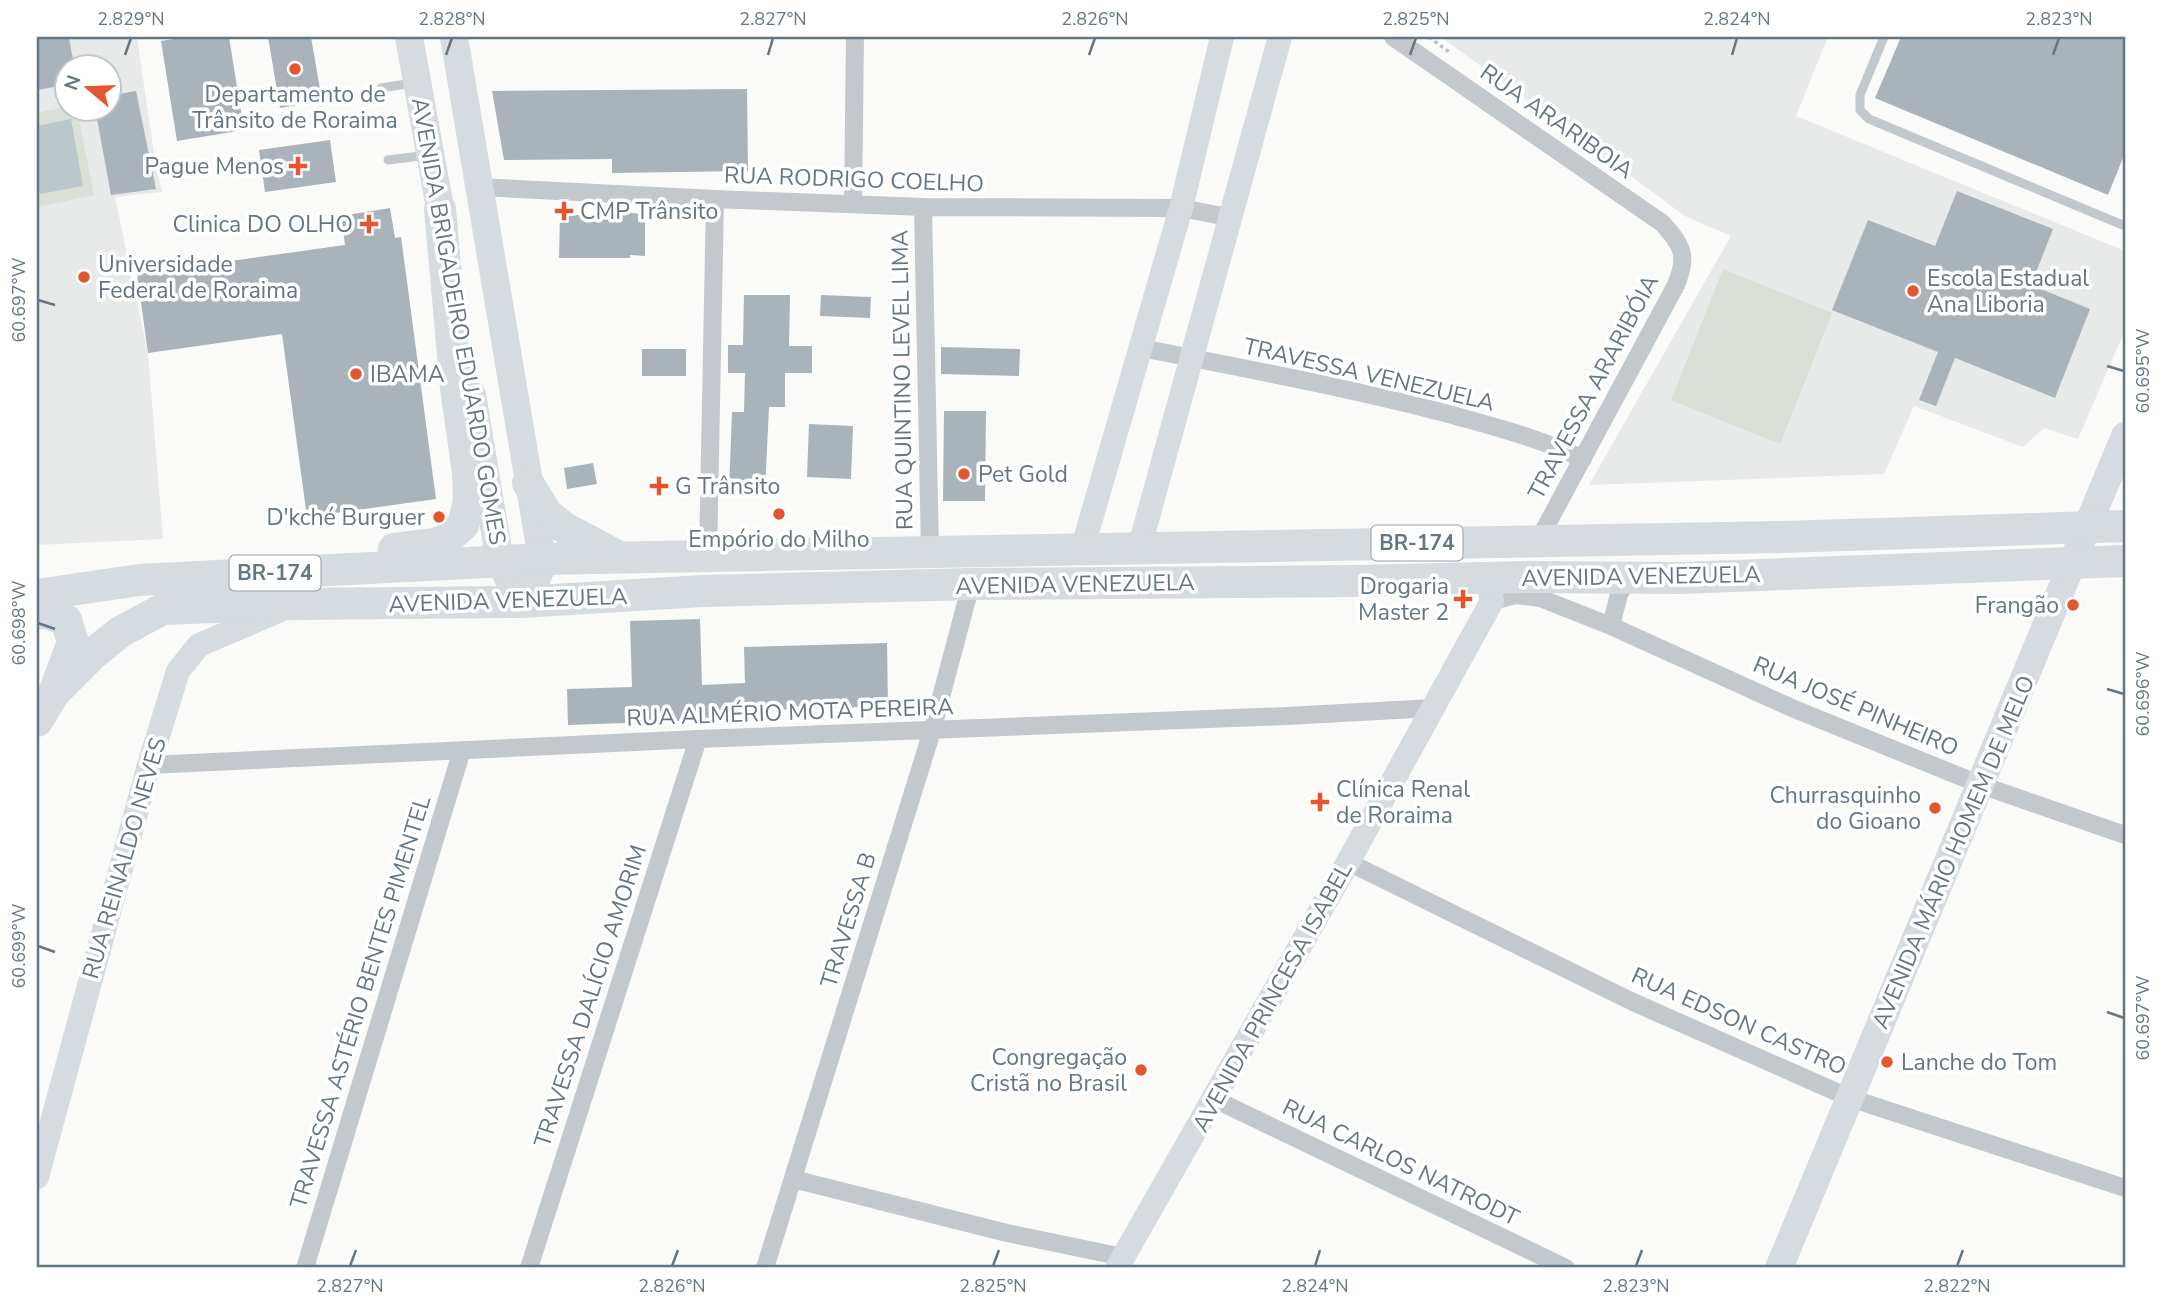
<svg xmlns="http://www.w3.org/2000/svg" width="2162" height="1305" font-family="'Nunito Sans',sans-serif">
<style>
.built{fill:#e8e9e9;fill-rule:evenodd}
.green{fill:#dadfd7}
.water{fill:#bbc7cb}
.building{fill:#aab3b9}
.lines{fill:none;stroke-linecap:round;stroke-linejoin:round}
.path{stroke:#bbbfc2;stroke-width:3.5;stroke-dasharray:3.5 3.5;stroke-linecap:butt}
.lane{stroke:#c3c8cc;stroke-width:9}
.street{stroke:#c3c8cc;stroke-width:18}
.secondary{stroke:#d6dbdf;stroke-width:24}
.primary{stroke:#d6dbdf;stroke-width:28}
.highway{stroke:#d6dbdf;stroke-width:32}
.ticks{fill:none;stroke:#657683;stroke-width:2.5}
.poi-dot{fill:#e4572e;stroke:#fff;stroke-width:2.5}
.labels{text-anchor:middle;stroke-width:7;stroke-linejoin:round;paint-order:stroke}
.shield{fill:#fff;stroke:#939fa8;stroke-width:2}
.shield-label{font-size:21px;font-weight:bold;fill:#657683}
.poi-label{font-size:23px;fill:#657683;stroke:#fff;text-anchor:start}
.street-label{font-size:23px;fill:#657683;stroke:#fff}
.neatline{fill:none;stroke:#657683;stroke-width:2.5}
.ticks-label{font-size:18px;text-anchor:middle;fill:#657683}
</style>
<rect width="100%" height="100%" fill="#fafaf8"/>
<!-- built -->
<path class="built" d="M37 37H137L155 161 162 192 115 197 148 353 163 539 37 545ZM66 66H108V108H66Z
M1441 37H1828L1796 116 2125 251V330L2078 439 2044 428 2023 447 1914 406 1884 474 1589 485 1731 236 1685 216Z"/>
<!-- green -->
<path class="green" d="M66 107 77 109 94 195 37 207V113Z
M1723 269 1832 313 1780 444 1671 400Z"/>
<!-- water -->
<path class="water" d="M71 119 83 186 40 194 37 180V126Z"/>
<!-- building -->
<path class="building" d="M37 37H69L74 66H66V85L37 90Z
M186 37H229L244 130 177 141 161 41Z
M268 37H311L322 101 280 108Z
M1901 37H2125V153L2108 195 1875 98Z
M747 89 748 171 612 173V159L504 160 492 91Z
M136 91 156 189 111 195 95 108H108V96Z
M391 113 394 128 377 131 375 116Z
M330 140 336 182 265 192 259 150Z
M1957 191 2053 229 2031 285 2090 309 2055 398 1955 358 1936 406 1919 400 1938 352 1832 310 1868 220 1935 246Z
M390 208 395 238 401 237 436 499 307 517 282 334 148 353 137 274 345 245 341 216Z
M602 211 645 214V256L630 255V258H559L560 215H602Z
M744 295H790L789 346H812V373H785V407H769L765 491 729 490 732 412H744L745 373H728V345H743Z
M821 295 871 297 870 318 820 316Z
M941 347 1020 349 1019 376 941 374Z
M642 349H686V376H642Z
M944 411H986L985 501H943Z
M809 424 853 426 851 479 807 477Z
M593 463 597 484 567 489 564 468Z
M700 619 702 685 745 683 744 647 887 643 888 706 738 711 739 719 568 725 567 689 632 687 630 621Z"/>
<g class="lines">
<!-- path -->
<path class="path" d="M1429 37 1449 52"/>
<!-- lane -->
<path class="lane" d="M1884 37 1860 95V110L1869 119 2125 226
M381 88 413 83
M388 160 428 155"/>
<!-- street -->
<path class="street" d="M1393 37 1662 223C1683 246 1688 256 1676 285L1538 541
M479 187 715 199 923 207 1181 208 1228 217
M853 204 855 37
M923 207 930 553
M1141 348C1242 368 1345 387 1445 413 1491 426 1540 438 1583 459
M708 557 715 199
M1492 601 1516 595 1540 598 1611 626 1792 708 1981 785 2125 835
M1611 626 1619 594 1629 578
M149 765 698 739 1287 716 1433 708
M1348 862 1633 1002 1850 1098 2125 1188
M1214 1099 1566 1268
M793 1179 1007 1233 1123 1257
M305 1268 462 750
M529 1268 698 739
M765 1268 932 731 971 584"/>
<!-- secondary -->
<path class="secondary" d="M1139 549 1280 37
M1082 550 1181 208 1222 37
M37 1177 149 765 178 671 199 645 283 609
M1117 1268 1348 862 1492 601 1489 587 1479 578"/>
<!-- primary -->
<path class="primary" d="M409 37 444 230
M454 37 542 559 540 571 527 601
M472 395 500 562 520 602
M1779 1268 2125 436"/>
<!-- highway -->
<path class="highway" d="M528 483 547 514 563 527 621 558
M394 549 435 544 447 539 463 525 469 501 468 473 456 388 440 209
M37 595 139 580 542 559 1783 537 2125 526
M37 613H48L66 620 73 642 54 693 37 721
M54 693 93 654 120 632 163 609 293 604 520 602 703 591 971 584 1356 581 1527 577 1680 578 2125 561"/>
</g>
<!-- ticks -->
<path class="ticks" d="M125 55 131 38M446 55 452 38M768 55 773 38M1089 55 1095 38M1410 55 1416 38M1732 55 1737 38M2053 55 2059 38M38 300 55 305M2107 366 2124 371M38 623 55 629M2107 689 2124 694M38 946 55 952M2107 1012 2124 1018M350 1266 356 1250M672 1266 678 1250M993 1266 999 1250M1315 1266 1320 1250M1636 1266 1642 1250M1957 1266 1963 1250"/>
<!-- markers -->
<g class="poi-dot">
<circle cx="295" cy="69" r="7"/>
<path d="M294.5 155.5h7v7h7v7h-7v7h-7v-7h-7v-7h7z"/>
<path d="M560.5 200.5h7v7h7v7h-7v7h-7v-7h-7v-7h7z"/>
<path d="M365.5 213.5h7v7h7v7h-7v7h-7v-7h-7v-7h7z"/>
<circle cx="84" cy="277" r="7"/>
<circle cx="1913" cy="291" r="7"/>
<circle cx="356" cy="374" r="7"/>
<circle cx="964" cy="474" r="7"/>
<path d="M655.5 475.5h7v7h7v7h-7v7h-7v-7h-7v-7h7z"/>
<circle cx="779" cy="514" r="7"/>
<circle cx="439" cy="517" r="7"/>
<path d="M1459.5 588.5h7v7h7v7h-7v7h-7v-7h-7v-7h7z"/>
<circle cx="2073" cy="605" r="7"/>
<path d="M1316.5 791.5h7v7h7v7h-7v7h-7v-7h-7v-7h7z"/>
<circle cx="1935" cy="808" r="7"/>
<circle cx="1887" cy="1062" r="7"/>
<circle cx="1141" cy="1070" r="7"/>
</g>
<g class="labels">
<!-- shield labels -->
<g class="shield">
<rect x="1371.5" y="525.5" width="91" height="35" rx="5"/>
<rect x="229.5" y="555.5" width="91" height="35" rx="5"/>
</g>
<g class="shield-label">
<text x="1417" y="550">BR-174</text>
<text x="275" y="580">BR-174</text>
</g>
<!-- poi labels -->
<g class="poi-label">
<text x="295" y="102" text-anchor="middle">Departamento de<tspan x="295" dy="26">Trânsito de Roraima</tspan></text>
<text x="284" y="174" text-anchor="end">Pague Menos</text>
<text x="580" y="219">CMP Trânsito</text>
<text x="353" y="232" text-anchor="end">Clinica DO OLHO</text>
<text x="98" y="272">Universidade<tspan x="98" dy="26">Federal de Roraima</tspan></text>
<text x="1927" y="286">Escola Estadual<tspan x="1927" dy="26">Ana Liboria</tspan></text>
<text x="370" y="382">IBAMA</text>
<text x="978" y="482">Pet Gold</text>
<text x="675" y="494">G Trânsito</text>
<text x="425" y="525" text-anchor="end">D'kché Burguer</text>
<text x="779" y="547" text-anchor="middle">Empório do Milho</text>
<text x="1449" y="594" text-anchor="end">Drogaria<tspan x="1449" dy="26">Master 2</tspan></text>
<text x="2059" y="613" text-anchor="end">Frangão</text>
<text x="1336" y="797">Clínica Renal<tspan x="1336" dy="26">de Roraima</tspan></text>
<text x="1921" y="803" text-anchor="end">Churrasquinho<tspan x="1921" dy="26">do Gioano</tspan></text>
<text x="1127" y="1065" text-anchor="end">Congregação<tspan x="1127" dy="26">Cristã no Brasil</tspan></text>
<text x="1901" y="1070">Lanche do Tom</text>
</g>
<!-- street labels -->
<g class="street-label">
<text transform="translate(1557 121) rotate(35)" y="8">RUA ARARIBOIA</text>
<text transform="translate(854 179) rotate(2)" y="8">RUA RODRIGO COELHO</text>
<text transform="translate(459 321) rotate(80)" y="8">AVENIDA BRIGADEIRO EDUARDO GOMES</text>
<text transform="translate(1369 374) rotate(13)" y="8">TRAVESSA VENEZUELA</text>
<text transform="translate(902 380) rotate(-91)" y="8">RUA QUINTINO LEVEL LIMA</text>
<text transform="translate(1593 387) rotate(-62)" y="8">TRAVESSA ARARIBÓIA</text>
<text transform="translate(1641 576) rotate(-1)" y="8">AVENIDA VENEZUELA</text>
<text transform="translate(1075 584) rotate(-1)" y="8">AVENIDA VENEZUELA</text>
<text transform="translate(508 600) rotate(-2)" y="8">AVENIDA VENEZUELA</text>
<text transform="translate(1856 706) rotate(23)" y="8">RUA JOSÉ PINHEIRO</text>
<text transform="translate(790 712) rotate(-2)" y="8">RUA ALMÉRIO MOTA PEREIRA</text>
<text transform="translate(1953 852) rotate(-67)" y="8">AVENIDA MÁRIO HOMEM DE MELO</text>
<text transform="translate(124 858) rotate(-74)" y="8">RUA REINALDO NEVES</text>
<text transform="translate(848 920) rotate(-73)" y="8">TRAVESSA B</text>
<text transform="translate(590 996) rotate(-72)" y="8">TRAVESSA DALÍCIO AMORIM</text>
<text transform="translate(1272 997) rotate(-61)" y="8">AVENIDA PRINCESA ISABEL</text>
<text transform="translate(360 1002) rotate(-73)" y="8">TRAVESSA ASTÉRIO BENTES PIMENTEL</text>
<text transform="translate(1739 1021) rotate(24)" y="8">RUA EDSON CASTRO</text>
<text transform="translate(1401 1162) rotate(26)" y="8">RUA CARLOS NATRODT</text>
</g>
</g>
<!-- border -->
<rect width="2162" height="1305" fill="none" stroke="#ffffff" stroke-width="77"/>
<!-- north arrow -->
<g transform="translate(88 88) rotate(289)"><circle r="33" fill="#ffffff" stroke="#c1c8cd" stroke-width="2"/>
<path d="M0-5L12 26L0 18L-12 26Z" fill="#e4572e"/>
<text y="-10" font-size="19" font-weight="bold" text-anchor="middle" fill="#657683">N</text>
</g>
<rect x="38" y="38" width="2086" height="1228" class="neatline"/>
<g class="ticks-label">
<text x="131" y="25">2.829°N</text>
<text x="452" y="25">2.828°N</text>
<text x="773" y="25">2.827°N</text>
<text x="1095" y="25">2.826°N</text>
<text x="1416" y="25">2.825°N</text>
<text x="1737" y="25">2.824°N</text>
<text x="2059" y="25">2.823°N</text>
<text transform="translate(19 300) rotate(-90)" y="6">60.697°W</text>
<text transform="translate(2143 371) rotate(-90)" y="6">60.695°W</text>
<text transform="translate(19 623) rotate(-90)" y="6">60.698°W</text>
<text transform="translate(2143 694) rotate(-90)" y="6">60.696°W</text>
<text transform="translate(19 946) rotate(-90)" y="6">60.699°W</text>
<text transform="translate(2143 1018) rotate(-90)" y="6">60.697°W</text>
<text x="350" y="1292">2.827°N</text>
<text x="672" y="1292">2.826°N</text>
<text x="993" y="1292">2.825°N</text>
<text x="1315" y="1292">2.824°N</text>
<text x="1636" y="1292">2.823°N</text>
<text x="1957" y="1292">2.822°N</text>
</g>
</svg>
